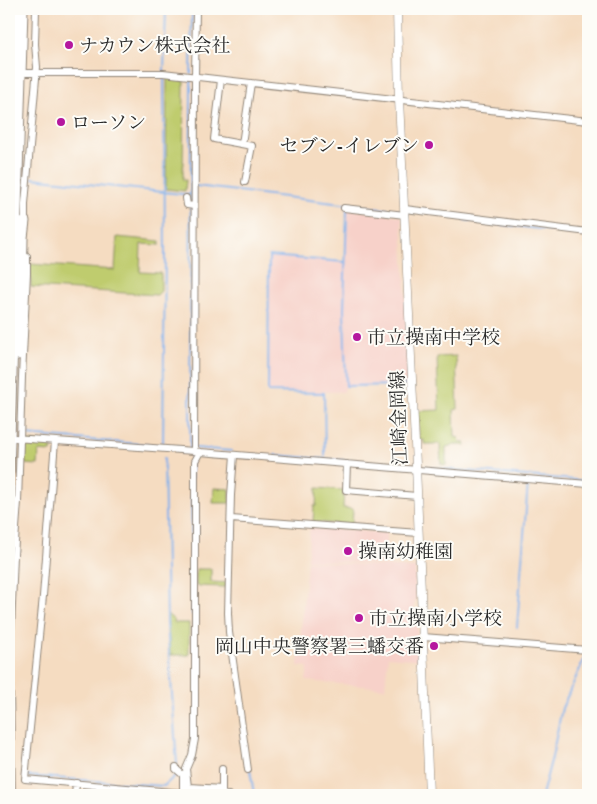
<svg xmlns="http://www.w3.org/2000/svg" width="597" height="804" font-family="'IM FELL DW Pica','Noto Serif JP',serif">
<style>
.built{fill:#f7d1c9}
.green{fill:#bfcc6e;stroke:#757c4c}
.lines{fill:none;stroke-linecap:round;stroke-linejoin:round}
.stream{stroke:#80b0eb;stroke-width:2}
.minor-casing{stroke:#908476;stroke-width:8}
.major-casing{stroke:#908476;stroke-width:9}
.highway-casing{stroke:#908476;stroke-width:11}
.minor{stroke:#fff;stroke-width:6}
.major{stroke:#fff;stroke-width:8}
.highway{stroke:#fff;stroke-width:9}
.poi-dot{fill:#b5179e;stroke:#fdfcf7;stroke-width:2}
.labels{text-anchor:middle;stroke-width:4;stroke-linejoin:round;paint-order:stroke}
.poi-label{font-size:19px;fill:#2b2b2b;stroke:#fdfcf7;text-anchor:start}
.street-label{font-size:19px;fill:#2b2b2b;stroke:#fdfcf7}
</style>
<rect width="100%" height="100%" fill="#fdfcf7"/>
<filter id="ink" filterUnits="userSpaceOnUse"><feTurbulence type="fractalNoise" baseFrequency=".02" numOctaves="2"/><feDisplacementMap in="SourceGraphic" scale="10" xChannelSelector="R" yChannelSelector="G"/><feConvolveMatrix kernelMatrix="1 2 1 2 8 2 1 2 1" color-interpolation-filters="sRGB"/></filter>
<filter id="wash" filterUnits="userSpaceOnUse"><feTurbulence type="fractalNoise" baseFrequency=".0096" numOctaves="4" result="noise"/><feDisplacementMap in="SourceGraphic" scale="20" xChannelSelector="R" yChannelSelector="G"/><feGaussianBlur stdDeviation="1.12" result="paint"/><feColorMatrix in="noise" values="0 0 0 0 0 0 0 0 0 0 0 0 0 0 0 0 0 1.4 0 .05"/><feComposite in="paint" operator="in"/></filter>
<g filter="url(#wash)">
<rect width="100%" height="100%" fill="#f5dcc1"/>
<!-- built -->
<path class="built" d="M348 209 400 216 402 218 410 384 378 385H345L344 392 269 391 270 257 346 263Z
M310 527 387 533V554L392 555 391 565 307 560Z
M307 561 415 568 416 600 414 603V618L417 621 418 649 420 650 421 660 388 657 385 688 306 681 308 667 298 666Z"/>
<!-- green -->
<path class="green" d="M167 77 184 79 183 180H186L185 191 166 189Z
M117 237 160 241V245L141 244 140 272 160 273 161 275V291L157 295 31 287 30 264 115 270Z
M456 356 458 409 454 410 455 437 459 438 460 442H465V445H453L446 447V465L441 464 440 444H424V440H419L418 411 439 410 437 357Z
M29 442 51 444 52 445 51 452 39 451 38 465 25 464V445Z
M214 488 230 489V503H213Z
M317 488 344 490 343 508 353 509 352 525 313 522 314 506H316Z
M196 569H211V582L228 583 226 587 196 586Z
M167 614 174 620 175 623H189V655H170Z"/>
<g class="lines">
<!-- stream -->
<path class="stream" d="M164 71 166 9
M191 74 192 9
M32 178 191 195
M196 186 400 211
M347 209 344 309 346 386 409 385
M465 220 588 235
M26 435 178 447
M163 445 165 256 164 77
M196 448 231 451
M190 449 191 79
M191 454 192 614
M275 455 410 466
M325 456 324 393 268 392 269 256 345 262
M164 458 167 624 177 764
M420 467 588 481
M517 627 528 482
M250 770 254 794
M27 776 164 786 177 774
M229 792 263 795
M542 795 552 757 562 708 587 653"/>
</g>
</g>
<g filter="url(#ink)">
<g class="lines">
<defs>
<path id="minor" d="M26 73H163L588 121
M221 80 214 139 252 146 245 182
M242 144 251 83
M186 198 187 205 194 206
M344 208 405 215
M405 209 588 232
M25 224V204L37 67 35 44 36 9
M15 438 194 451 200 452 588 484
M55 441 43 596 25 779 183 793 190 792 228 795
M194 451 195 77 196 9
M234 455 231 495 228 613 229 632 248 770
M347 464 346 490 417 496
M231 519 419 533
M423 637 588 650
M176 767V769L183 775V793
M190 787 222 789V795
M222 789V769
M190 792V787H188L186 769 192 755 195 739V461L200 452
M12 795 10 691 11 630 14 555 18 502 22 377 27 273V257
M75 795 76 783"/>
<path id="major" d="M397 9 399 99 416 465 429 795"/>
<path id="highway" d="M9 235 16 9
M18 355 22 292 23 238 25 221
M9 472 23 9"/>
</defs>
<!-- minor casing -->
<use href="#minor" class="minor-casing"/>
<!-- major casing -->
<use href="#major" class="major-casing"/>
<!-- highway casing -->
<use href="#highway" class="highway-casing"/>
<!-- minor -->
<use href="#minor" class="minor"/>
<!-- major -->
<use href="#major" class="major"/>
<!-- highway -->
<use href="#highway" class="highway"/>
</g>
</g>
<!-- markers -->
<g class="poi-dot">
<circle cx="69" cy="45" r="5"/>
<circle cx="61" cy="122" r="5"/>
<circle cx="429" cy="145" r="5"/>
<circle cx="357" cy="337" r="5"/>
<circle cx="348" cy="551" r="5"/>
<circle cx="359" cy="618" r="5"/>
<circle cx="434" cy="646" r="5"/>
</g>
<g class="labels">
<!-- poi labels -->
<g class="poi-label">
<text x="79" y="52">ナカウン株式会社</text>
<text x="71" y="129">ローソン</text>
<text x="419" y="152" text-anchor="end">セブン-イレブン</text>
<text x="367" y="344">市立操南中学校</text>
<text x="358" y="558">操南幼稚園</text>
<text x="369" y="625">市立操南小学校</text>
<text x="424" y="653" text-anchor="end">岡山中央警察署三蟠交番</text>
</g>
<!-- street labels -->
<g class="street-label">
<text transform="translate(398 418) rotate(-92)" y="7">江崎金岡線</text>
</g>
</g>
<!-- margin -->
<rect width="597" height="804" fill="none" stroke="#fdfcf7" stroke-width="30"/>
</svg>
